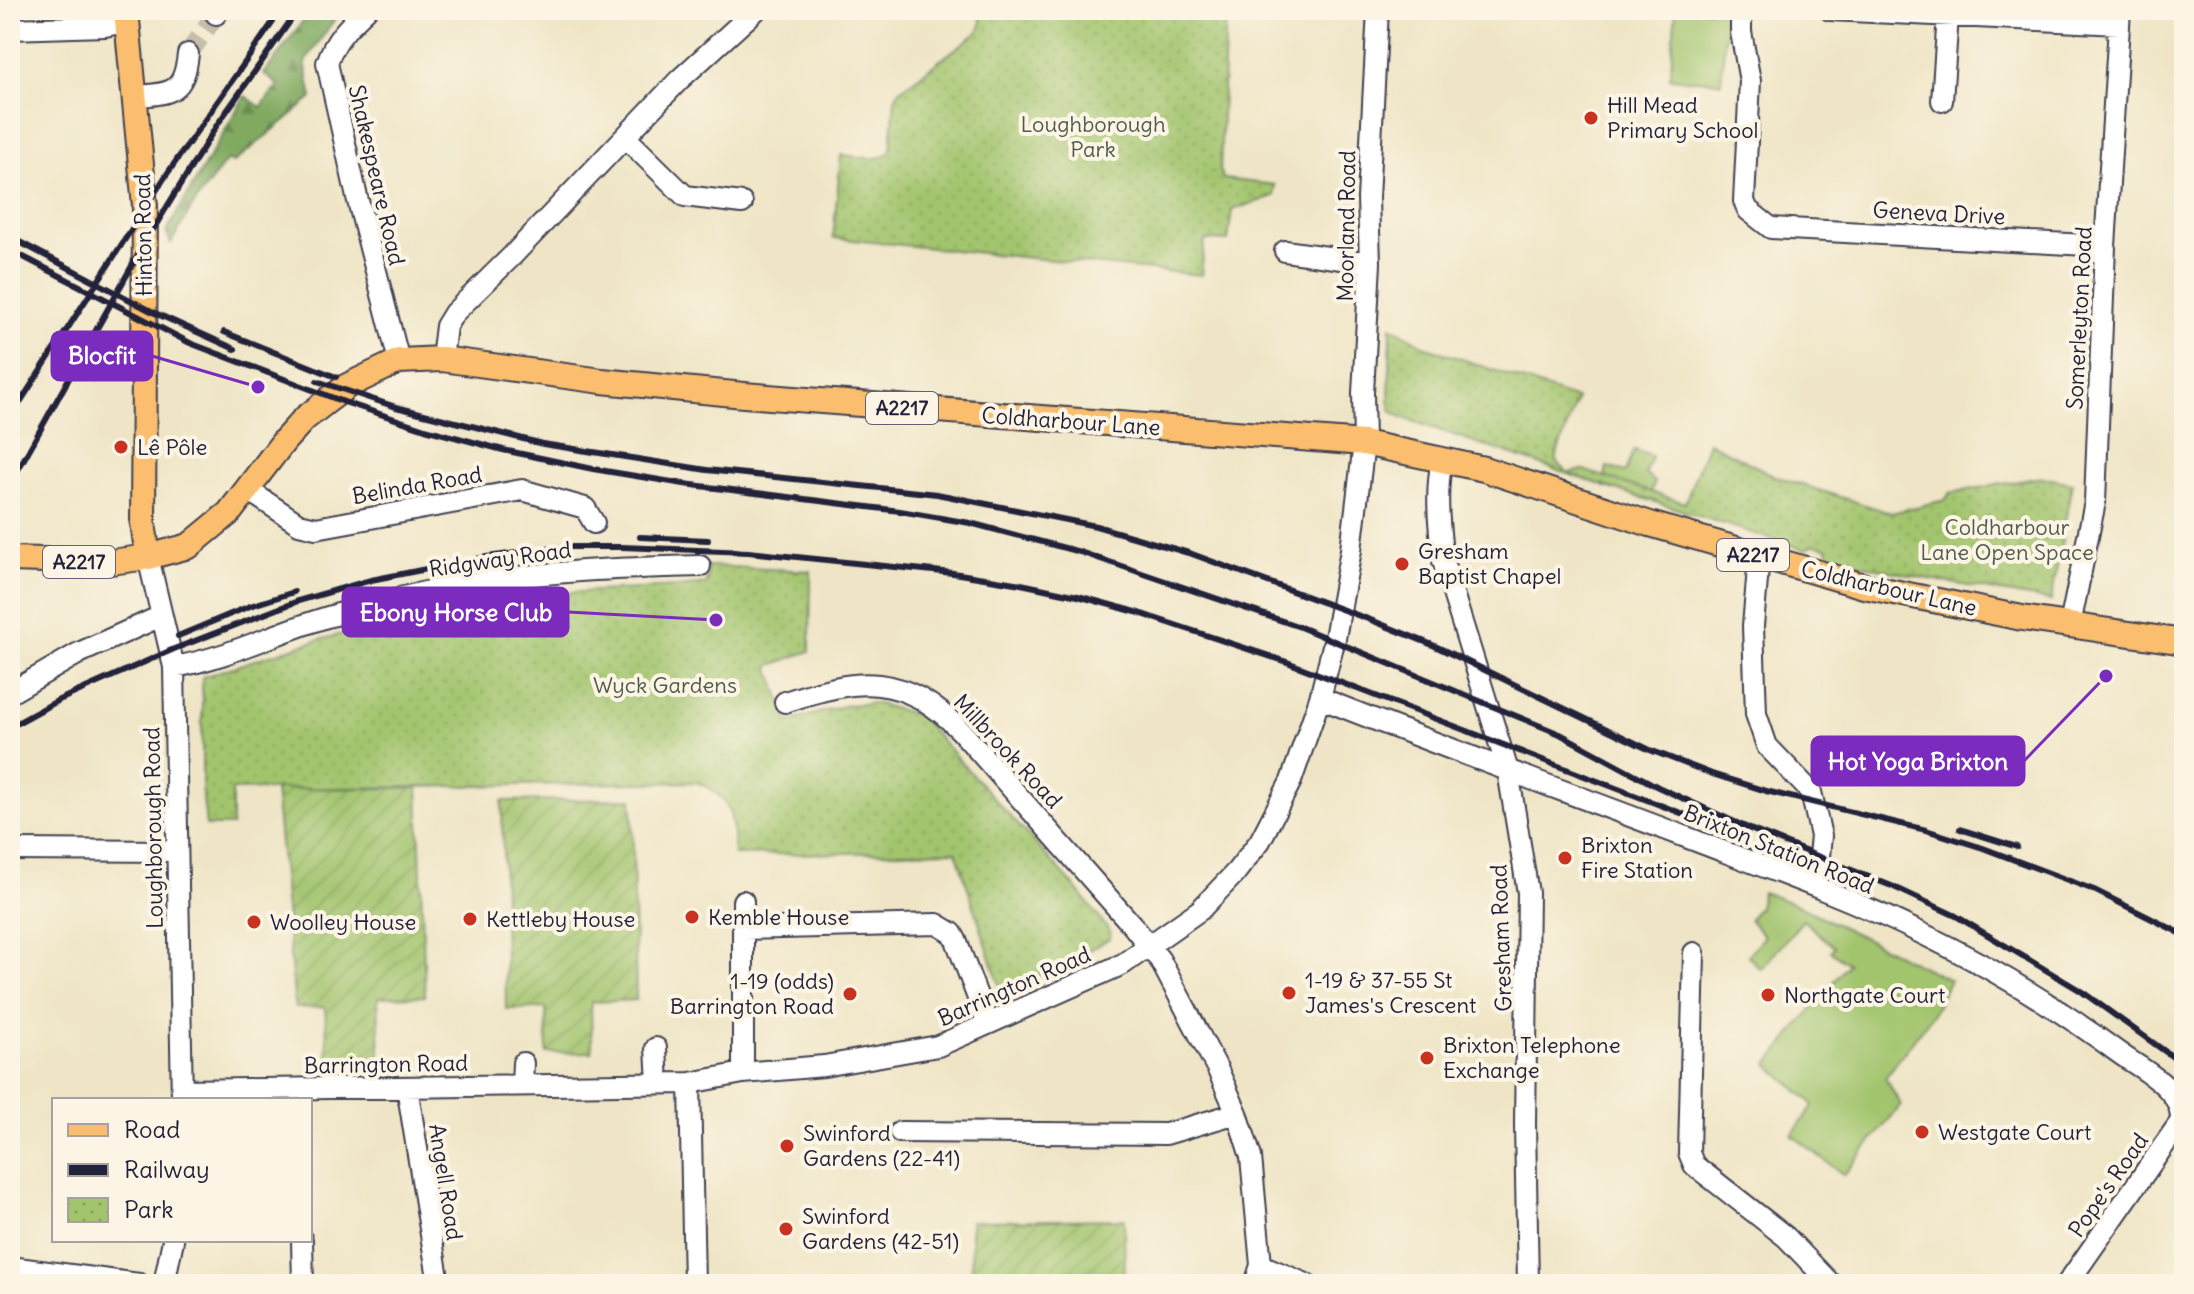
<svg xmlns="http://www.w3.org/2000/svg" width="2194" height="1294" font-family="Delius,sans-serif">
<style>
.grass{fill:#a2c46d;stroke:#627354;stroke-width:2}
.forest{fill:url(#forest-firs);stroke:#52664e;stroke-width:2}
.park{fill:url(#park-dots);stroke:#627354;stroke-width:2}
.garden{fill:url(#garden-furrows);stroke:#627354;stroke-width:2}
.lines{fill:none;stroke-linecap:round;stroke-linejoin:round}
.minor-tunnel{stroke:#c6beaa;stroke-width:20;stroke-dasharray:20 10;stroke-linecap:butt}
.minor-casing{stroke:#413f50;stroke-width:24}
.major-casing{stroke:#413f50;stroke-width:28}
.minor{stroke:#fff;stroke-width:20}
.major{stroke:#fbbe6e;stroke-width:24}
.rail{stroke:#22223b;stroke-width:6}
.poi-dot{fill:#c8321e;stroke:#fcf5e5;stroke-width:3}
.labels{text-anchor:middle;stroke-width:8;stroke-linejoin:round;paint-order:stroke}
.shield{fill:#fcf5e5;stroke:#63616e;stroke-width:2}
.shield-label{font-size:20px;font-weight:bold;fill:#22223b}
.poi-label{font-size:22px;fill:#22223b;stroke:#fcf5e5;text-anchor:start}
.park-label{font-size:22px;fill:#4f5b4c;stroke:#fcf5e5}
.street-label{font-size:22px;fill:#22223b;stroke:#fcf5e5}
.leader{fill:none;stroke:#7b2cbf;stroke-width:3}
.callout-dot{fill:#7b2cbf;stroke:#fcf5e5;stroke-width:3}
.callout{fill:#7b2cbf;stroke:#7b2cbf;stroke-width:3}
.callout-label{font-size:24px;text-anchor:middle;font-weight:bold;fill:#fff}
</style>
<defs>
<pattern id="forest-firs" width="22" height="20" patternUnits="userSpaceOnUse" patternTransform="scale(2)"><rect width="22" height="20" fill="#81aa60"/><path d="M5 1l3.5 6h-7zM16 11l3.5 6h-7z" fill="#698a50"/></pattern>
<pattern id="park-dots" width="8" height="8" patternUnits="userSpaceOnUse" patternTransform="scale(2)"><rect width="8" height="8" fill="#a2c46d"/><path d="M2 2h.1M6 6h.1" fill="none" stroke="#8ba85f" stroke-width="1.8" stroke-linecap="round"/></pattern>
<pattern id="garden-furrows" width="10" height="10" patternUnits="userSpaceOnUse" patternTransform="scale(2)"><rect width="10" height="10" fill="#a2c46d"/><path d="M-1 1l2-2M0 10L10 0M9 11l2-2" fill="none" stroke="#8ba85f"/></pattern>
</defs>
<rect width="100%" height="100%" fill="#fcf5e5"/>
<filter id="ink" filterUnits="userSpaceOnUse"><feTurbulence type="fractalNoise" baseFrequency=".0125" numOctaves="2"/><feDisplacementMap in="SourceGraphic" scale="16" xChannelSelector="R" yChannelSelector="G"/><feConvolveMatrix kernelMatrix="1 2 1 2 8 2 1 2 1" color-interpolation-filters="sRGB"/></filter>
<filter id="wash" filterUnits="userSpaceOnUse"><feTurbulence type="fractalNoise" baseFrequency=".006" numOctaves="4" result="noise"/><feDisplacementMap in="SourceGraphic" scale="32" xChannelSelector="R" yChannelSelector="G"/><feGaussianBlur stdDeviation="1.8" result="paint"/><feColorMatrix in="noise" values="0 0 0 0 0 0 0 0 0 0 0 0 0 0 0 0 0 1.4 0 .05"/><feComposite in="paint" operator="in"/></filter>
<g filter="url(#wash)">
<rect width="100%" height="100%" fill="#efe5c6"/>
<!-- grass -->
<path class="grass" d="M1676 10H1727L1721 82 1670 78Z
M1634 450 1652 456 1645 474 1655 482 1648 500 1603 486 1607 467 1626 472Z
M1762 892 1795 904 1950 980 1932 1015 1885 1078 1901 1105 1844 1175 1792 1135 1814 1105 1768 1064 1848 964 1831 951 1834 947 1803 920 1761 969 1748 956 1764 936 1749 919 1759 907Z"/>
<!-- forest -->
<path class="forest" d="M311 10H341L305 62 312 98 233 163 227 160 194 204 171 243 166 232 245 96 261 107 278 85 264 74Z"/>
<!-- park -->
<path class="park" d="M975 10H1226L1220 172 1224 179 1275 185 1274 196 1232 210 1228 241 1205 240 1201 275 833 238 841 155C858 156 880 164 891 150L895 99 899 91 978 32 982 22Z
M1391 326 1427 347 1577 399 1555 460 1568 473 1583 470 1685 503 1708 442 1777 477 1891 513 1945 500 1950 493 2042 477 2072 483 2051 601 1924 578 1830 558 1826 547 1814 544 1806 550 1583 479 1401 417 1392 411 1389 400Z
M708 566 811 571 810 651 769 666 788 722 847 705 874 703 918 715 1076 888 1111 933 1110 938 1070 961 1002 993 956 851 734 855C732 818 735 797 696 782L232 790V826H206L202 788V677L311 642 482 597 677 587 707 584Z"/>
<!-- garden -->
<path class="garden" d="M418 788 425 996 378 997 380 1058 328 1059 325 1007 295 1008 275 789Z
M632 799 636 1000 591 1002 592 1052 547 1053 546 1008 506 1009 502 801Z
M1124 1219 1125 1284H972L971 1221Z"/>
</g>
<g filter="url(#ink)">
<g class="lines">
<!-- minor-tunnel -->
<path class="minor-tunnel" d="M188 54 216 14"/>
<defs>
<path id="minor" d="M366 10C348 27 335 39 327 63L356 193 399 361
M1741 10V32L1750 81 1744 201 1748 210 1771 228 2105 246
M1830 10 2119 24
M216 14 219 10
M10 29 105 26 121 23 126 18
M136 96C172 94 184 92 188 54
M1942 101 1948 15
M626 138 685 196 742 203
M1285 251 1370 263
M442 359 446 326 454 313 512 256 679 80 756 10
M1442 459C1435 494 1439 526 1443 561L1508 771 1528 893 1525 1124 1528 1284
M248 490 299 524 316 528 522 490 585 508 594 523
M148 557 174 667 182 1100
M1759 557 1753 626 1756 714 1767 746 1811 792 1821 836 1816 887
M2070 625 2095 502 2105 246 2120 10
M174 667C229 658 278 631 331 616 376 604 422 591 468 584 544 571 622 568 700 566
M10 693 79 653 161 616
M1320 698C1447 749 1576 795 1704 844 1778 872 1852 899 1923 934 1991 967 2058 1008 2119 1053 2142 1070 2183 1088 2181 1121L2067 1284
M785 702C859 677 903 672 961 731L1133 926 1160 960 1217 1068 1237 1113 1251 1157 1261 1265 1255 1284
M10 850 176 851
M743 901V929
M1694 953 1689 1153 1694 1165 1786 1237 1831 1284
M656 1048 658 1083
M743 1073V929L937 924 952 933 956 940 987 1022
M690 1083 694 1284
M522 1085 523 1063
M407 1087 439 1284
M182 1090 690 1083 743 1073 824 1066 938 1046 1123 964 1200 910 1236 872 1260 841 1291 781 1320 698 1335 638 1351 550 1364 443 1363 393 1370 263 1368 198 1378 10
M900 1132 1166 1134 1237 1113
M302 1240 303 1284
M1261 1265 1306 1284
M10 1267 139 1284
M164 1284 173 1240"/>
<path id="major" d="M126 10 145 206 143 523 148 557
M10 559 111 562 148 557 189 546 229 513 284 441 304 419 327 401 347 386 399 361 442 359 602 381 744 395 1364 443 1484 469 1650 524 1864 586 2022 618 2184 642"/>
</defs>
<!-- minor casing -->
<use href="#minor" class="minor-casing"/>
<!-- major casing -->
<use href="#major" class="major-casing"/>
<!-- minor -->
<use href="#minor" class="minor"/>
<!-- major -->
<use href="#major" class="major"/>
<!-- rail -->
<path class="rail" d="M10 237 155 313 235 349
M10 250 190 343 344 402 425 429 503 450 593 469 684 484 900 511 970 523 1080 552 1300 627 1560 734 1658 787 1750 829 1894 887 1956 916 2081 991 2184 1065
M224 332 336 377
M317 381 396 407 543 444 707 470 937 494 1096 526 1192 554 1376 622 1435 646 1650 750 1712 774 1766 791 1926 830 1983 848 2094 890 2184 935
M10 418 167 174 273 22
M10 484 143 246 217 125 298 10
M640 537 708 540
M178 636 250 606 294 592
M10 727 59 700 174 649 298 601 371 580 487 557 562 547H622L748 552 953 573 1021 584 1078 596 1136 612 1287 662 1741 836
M1960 829 2017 847"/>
</g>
</g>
<!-- markers -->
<g class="poi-dot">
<circle cx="1591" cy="118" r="8"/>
<circle cx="121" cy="447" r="8"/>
<circle cx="1402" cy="564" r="8"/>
<circle cx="1565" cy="858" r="8"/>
<circle cx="692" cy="917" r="8"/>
<circle cx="470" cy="919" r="8"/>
<circle cx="254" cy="922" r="8"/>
<circle cx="1289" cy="993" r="8"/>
<circle cx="850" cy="994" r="8"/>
<circle cx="1768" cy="995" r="8"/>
<circle cx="1427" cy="1058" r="8"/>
<circle cx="1922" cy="1132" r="8"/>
<circle cx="787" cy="1146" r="8"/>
<circle cx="786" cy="1229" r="8"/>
</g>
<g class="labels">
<!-- shield labels -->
<g class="shield">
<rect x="866" y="392" width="72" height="32" rx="6"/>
<rect x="1717" y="539" width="72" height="32" rx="6"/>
<rect x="43" y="546" width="72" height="32" rx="6"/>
</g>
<g class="shield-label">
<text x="902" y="415">A2217</text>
<text x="1753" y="562">A2217</text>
<text x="79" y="569">A2217</text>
</g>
<!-- poi labels -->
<g class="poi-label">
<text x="1607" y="113">Hill Mead<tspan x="1607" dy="25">Primary School</tspan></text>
<text x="137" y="455">Lê Pôle</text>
<text x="1418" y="559">Gresham<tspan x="1418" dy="25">Baptist Chapel</tspan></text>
<text x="1581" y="853">Brixton<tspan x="1581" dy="25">Fire Station</tspan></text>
<text x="708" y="925">Kemble House</text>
<text x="486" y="927">Kettleby House</text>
<text x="270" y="930">Woolley House</text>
<text x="1305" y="988">1-19 &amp; 37-55 St<tspan x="1305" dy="25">James's Crescent</tspan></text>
<text x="834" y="989" text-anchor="end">1-19 (odds)<tspan x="834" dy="25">Barrington Road</tspan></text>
<text x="1784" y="1003">Northgate Court</text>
<text x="1443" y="1053">Brixton Telephone<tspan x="1443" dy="25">Exchange</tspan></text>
<text x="1938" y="1140">Westgate Court</text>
<text x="803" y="1141">Swinford<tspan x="803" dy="25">Gardens (22-41)</tspan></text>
<text x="802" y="1224">Swinford<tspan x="802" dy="25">Gardens (42-51)</tspan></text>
</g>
<!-- park labels -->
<g class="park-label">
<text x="1093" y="132">Loughborough<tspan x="1093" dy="25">Park</tspan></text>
<text x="2007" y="535">Coldharbour<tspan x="2007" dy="25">Lane Open Space</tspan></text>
<text x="665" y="693">Wyck Gardens</text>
</g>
<!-- street labels -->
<g class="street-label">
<text transform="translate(377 175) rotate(77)" y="8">Shakespeare Road</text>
<text transform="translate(1939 213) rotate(3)" y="8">Geneva Drive</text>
<text transform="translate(1346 226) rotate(-89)" y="8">Moorland Road</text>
<text transform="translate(143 235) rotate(-91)" y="8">Hinton Road</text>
<text transform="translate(2079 318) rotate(-87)" y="8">Somerleyton Road</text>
<text transform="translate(1071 421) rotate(4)" y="8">Coldharbour Lane</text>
<text transform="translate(417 485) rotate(-10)" y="8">Belinda Road</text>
<text transform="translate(500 559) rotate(-8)" y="8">Ridgway Road</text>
<text transform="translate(1889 588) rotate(13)" y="8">Coldharbour Lane</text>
<text transform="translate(1008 751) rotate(47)" y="8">Millbrook Road</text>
<text transform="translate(153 828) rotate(-91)" y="8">Loughborough Road</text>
<text transform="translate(1779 849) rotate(22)" y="8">Brixton Station Road</text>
<text transform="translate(1501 938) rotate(-92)" y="8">Gresham Road</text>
<text transform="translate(1014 986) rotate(-24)" y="8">Barrington Road</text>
<text transform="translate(386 1064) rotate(-1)" y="8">Barrington Road</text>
<text transform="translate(446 1182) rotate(81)" y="8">Angell Road</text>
<text transform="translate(2108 1185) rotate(-55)" y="8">Pope's Road</text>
</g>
</g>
<!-- callouts -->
<path class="leader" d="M258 387L152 356M716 620L568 612M2106 676L2024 761"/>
<g class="callout-dot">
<circle cx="258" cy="387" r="8"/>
<circle cx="716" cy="620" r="8"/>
<circle cx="2106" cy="676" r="8"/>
</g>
<g class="callout">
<rect x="52" y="332" width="100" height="48" rx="8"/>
<rect x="343" y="588" width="225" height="48" rx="8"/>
<rect x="1812" y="737" width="212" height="48" rx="8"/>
</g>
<g class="callout-label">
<text x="102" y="364">Blocfit</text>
<text x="456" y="621">Ebony Horse Club</text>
<text x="1918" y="770">Hot Yoga Brixton</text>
</g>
<!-- margin -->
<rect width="2194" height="1294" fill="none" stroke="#fcf5e5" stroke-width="40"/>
<!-- legend -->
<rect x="52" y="1098" width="260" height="144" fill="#fcf5e5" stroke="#a5a1a1" stroke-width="2"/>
<rect x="68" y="1124" width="40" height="12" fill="#fbbe6e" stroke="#a5a1a1" stroke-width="2"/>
<text x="124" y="1138" font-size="24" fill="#22223b">Road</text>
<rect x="68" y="1164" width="40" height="12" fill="#22223b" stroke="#a5a1a1" stroke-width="2"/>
<text x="124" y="1178" font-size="24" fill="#22223b">Railway</text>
<rect x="68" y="1198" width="40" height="24" fill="url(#park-dots)" stroke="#a5a1a1" stroke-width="2"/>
<text x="124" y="1218" font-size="24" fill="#22223b">Park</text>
</svg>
